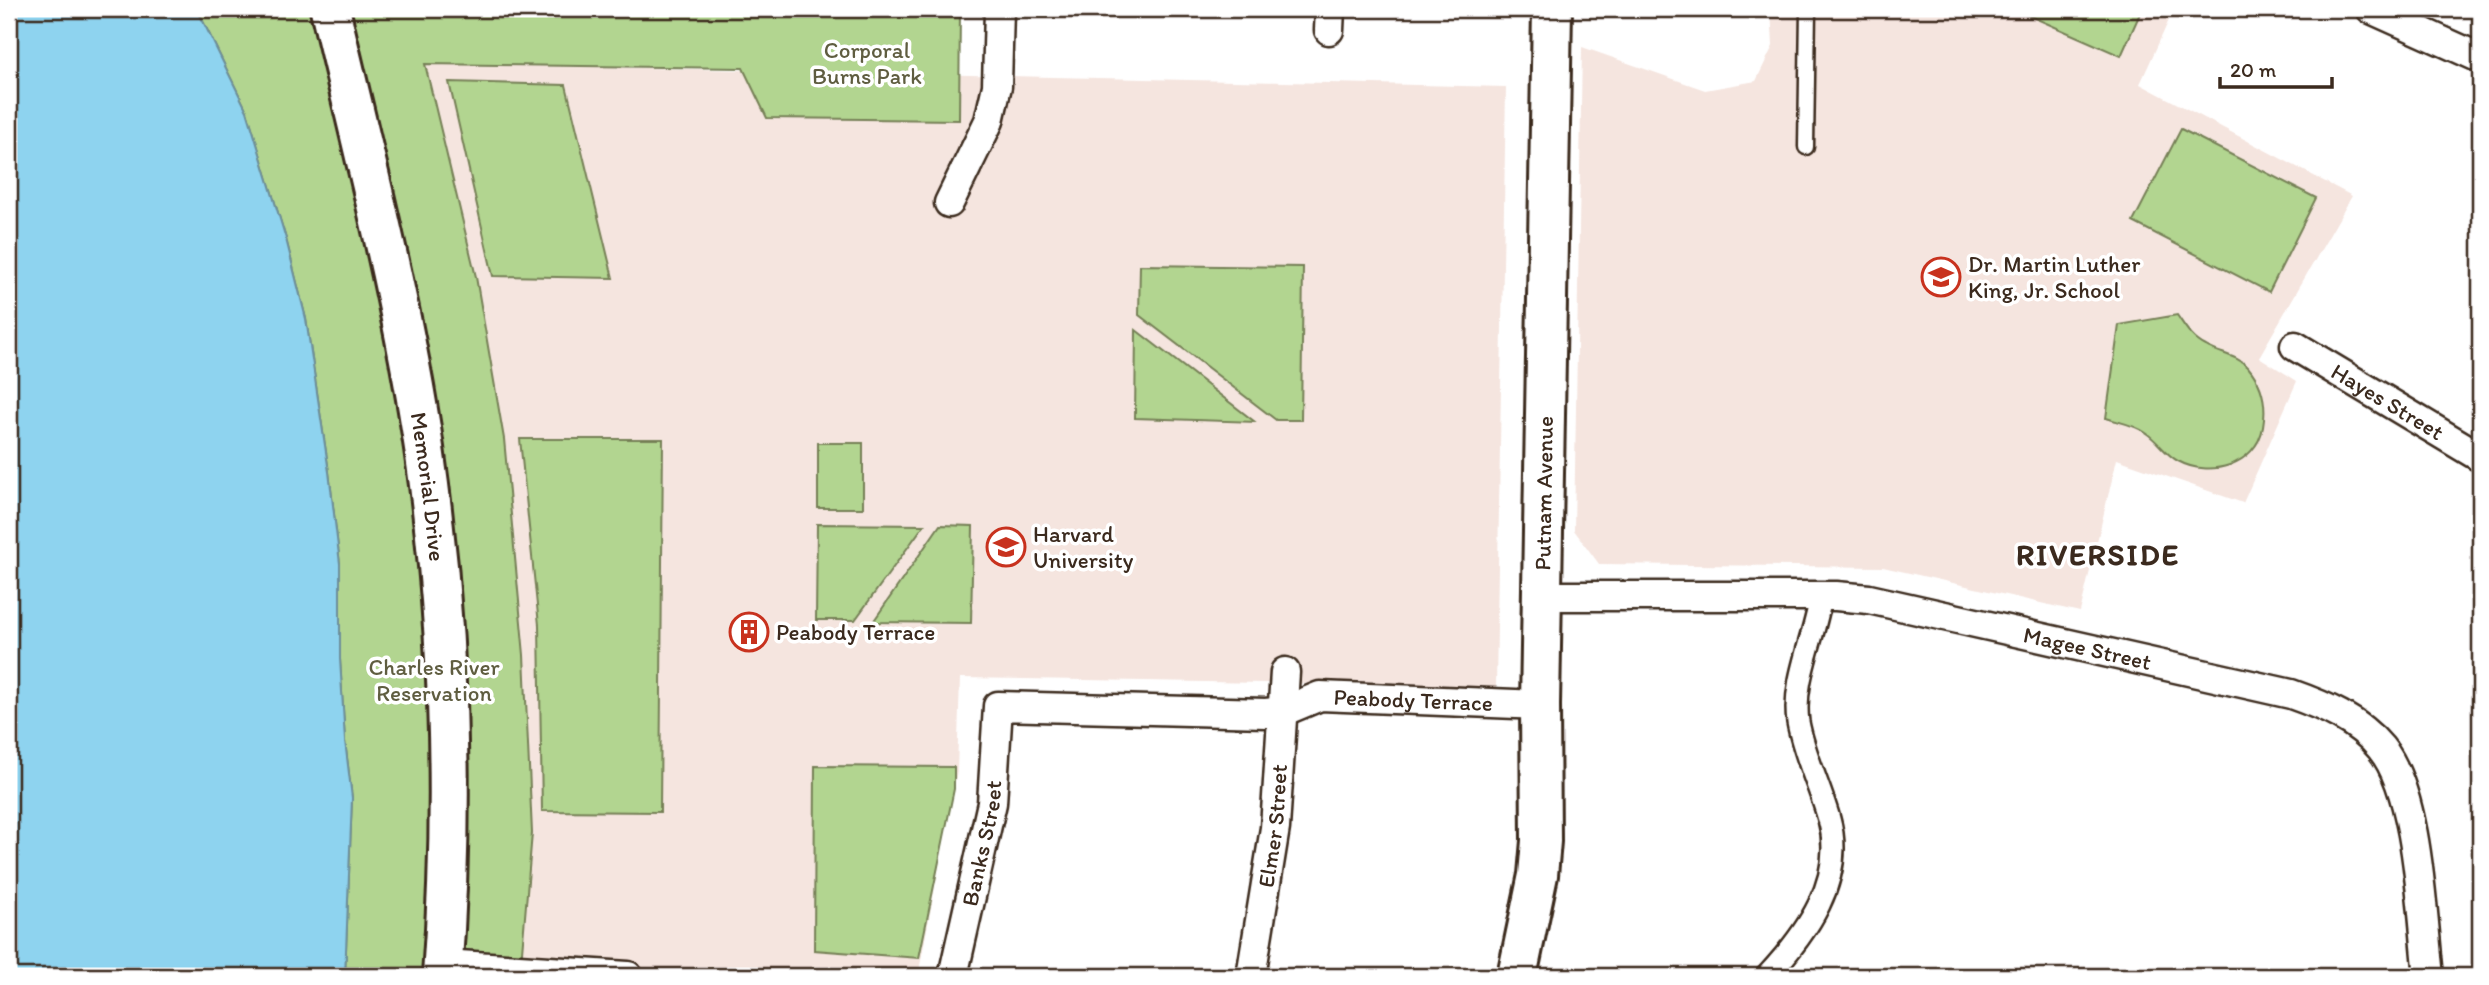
<svg xmlns="http://www.w3.org/2000/svg" width="2489" height="985" font-family="Itim,sans-serif">
<style>
.built{fill:#f5e5df}
.green{fill:#b2d590;stroke:#768057;stroke-width:2}
.water{fill:#8ed3ef;stroke:#6d8f9b;stroke-width:2}
.lines{fill:none;stroke-linecap:round;stroke-linejoin:round}
.service-casing{stroke:#3b2a1e;stroke-width:19}
.pedestrian-casing{stroke:#3b2a1e;stroke-width:26}
.minor-casing{stroke:#3b2a1e;stroke-width:33}
.secondary-casing{stroke:#3b2a1e;stroke-width:44}
.trunk-casing{stroke:#3b2a1e;stroke-width:44}
.service{stroke:#fff;stroke-width:14}
.pedestrian{stroke:#fff;stroke-width:21}
.minor{stroke:#fff;stroke-width:28}
.secondary{stroke:#fff;stroke-width:38}
.trunk{stroke:#fff;stroke-width:38}
.labels{text-anchor:middle;stroke-width:7;stroke-linejoin:round;paint-order:stroke}
.park-label{font-size:23px;fill:#5f5d40;stroke:#fff}
.poi-label{font-size:23px;fill:#3b2a1e;stroke:#fff;text-anchor:start}
.street-label{font-size:23px;fill:#3b2a1e;stroke:#fff}
.district-label{font-size:30px;font-weight:bold;letter-spacing:2px;fill:#3b2a1e;stroke:#fff}
</style>
<rect width="100%" height="100%" fill="#fff"/>
<filter id="ink" filterUnits="userSpaceOnUse"><feTurbulence type="fractalNoise" baseFrequency=".0143" numOctaves="2"/><feDisplacementMap in="SourceGraphic" scale="14" xChannelSelector="R" yChannelSelector="G"/><feConvolveMatrix kernelMatrix="1 2 1 2 8 2 1 2 1" color-interpolation-filters="sRGB"/></filter>
<g filter="url(#ink)">
<!-- built -->
<path class="built" d="M1771 9H2174L2140 84 2352 196 2259 357 2297 381 2243 503 2117 459 2080 612 1883 567 1599 564 1574 530 1582 47 1705 90 1756 81 1773 46Z
M425 63 1506 87 1496 687 960 678 957 771 918 976H520L532 833 524 655 504 439 476 277Z"/>
<!-- green -->
<path class="green" d="M197 9H960L959 120 767 118 743 68 425 64 476 277 504 439 524 655 532 833 520 976H345L352 798 345 741 340 659V564L329 472 306 319 286 239 247 111Z
M2014 9H2142L2121 56Z
M449 82 566 85 613 278 493 276Z
M2181 129 2316 198 2269 292 2133 222Z
M1140 265 1303 267 1301 420H1276L1139 315Z
M2177 315C2186 328 2192 339 2206 346 2219 354 2237 355 2248 367 2263 385 2267 405 2263 427 2256 466 2209 478 2178 461 2165 454 2158 441 2146 433 2136 425 2118 422 2106 418L2119 325Z
M1136 330 1255 422 1135 418Z
M520 439H663L660 812 542 811 539 625Z
M818 443H863V508H818Z
M817 524 924 525 855 620H816Z
M940 525 973 526 971 623 873 622Z
M815 766 954 767V789L919 958 814 950Z"/>
<!-- water -->
<path class="water" d="M9 9H197L247 111 286 239 306 319 329 472 340 564V659L345 741 352 798 345 976H9Z"/>
<g class="lines">
<defs>
<path id="service" d="M1806 147 1808 9"/>
<path id="pedestrian" d="M1767 976C1806 934 1846 880 1829 819 1820 787 1804 755 1798 722 1792 681 1815 637 1821 596"/>
<g id="minor">
<path d="M2371 9 2480 58"/>
<path d="M1329 30 1330 9"/>
<path d="M949 203 989 121 997 86 999 9"/>
<path id="s1" d="M2295 346 2480 457"/>
<path id="s2" d="M1543 596H1836L1869 599 2291 694C2325 706 2358 720 2381 748 2419 794 2422 916 2429 976"/>
<path d="M443 964 628 976"/>
<path id="s3" d="M953 976 992 803 998 706 1266 713 1284 711 1320 696 1540 705"/>
<path id="s4" d="M1251 976 1275 828 1285 672"/>
</g>
<g id="secondary">
<path id="s5" d="M1517 976 1538 875 1541 841 1540 705 1552 9"/>
</g>
<g id="trunk">
<path id="s6" d="M330 9C364 155 402 300 424 448 449 622 455 801 442 976"/>
</g>
</defs>
<!-- service casing -->
<use href="#service" class="service-casing"/>
<!-- pedestrian casing -->
<use href="#pedestrian" class="pedestrian-casing"/>
<!-- minor casing -->
<use href="#minor" class="minor-casing"/>
<!-- secondary casing -->
<use href="#secondary" class="secondary-casing"/>
<!-- trunk casing -->
<use href="#trunk" class="trunk-casing"/>
<!-- service -->
<use href="#service" class="service"/>
<!-- pedestrian -->
<use href="#pedestrian" class="pedestrian"/>
<!-- minor -->
<use href="#minor" class="minor"/>
<!-- secondary -->
<use href="#secondary" class="secondary"/>
<!-- trunk -->
<use href="#trunk" class="trunk"/>
</g>
</g>
<!-- icons -->
<defs>
<symbol id="school-ring" viewBox="-11 -11 22 22"><circle r="9.5" fill="#fff" stroke="#c8321e" stroke-width="1.5"/><path d="M0-5L7-2L0 1L-7-2ZM-4 1L0 2.5L4 1V4Q0 6-4 4Z" fill="#c8321e"/></symbol>
<symbol id="university-ring" viewBox="-11 -11 22 22"><circle r="9.5" fill="#fff" stroke="#c8321e" stroke-width="1.5"/><path d="M0-5L7-2L0 1L-7-2ZM-4 1L0 2.5L4 1V4Q0 6-4 4Z" fill="#c8321e"/></symbol>
<symbol id="building-ring" viewBox="-11 -11 22 22"><circle r="9.5" fill="#fff" stroke="#c8321e" stroke-width="1.5"/><path d="M-4-6H4V6H1V3H-1V6H-4ZM-2.5-4.3h1.7v1.8h-1.7ZM.8-4.3h1.7v1.8H.8ZM-2.5-1h1.7V.8h-1.7ZM.8-1h1.7V.8H.8Z" fill="#c8321e"/></symbol>
</defs>
<g fill-rule="evenodd">
<use href="#school-ring" x="1919" y="255" width="44" height="44"/>
<use href="#university-ring" x="984" y="525" width="44" height="44"/>
<use href="#building-ring" x="727" y="610" width="44" height="44"/>
</g>
<g class="labels">
<!-- park labels -->
<g class="park-label">
<text x="867" y="58">Corporal<tspan x="867" dy="26">Burns Park</tspan></text>
<text x="434" y="675">Charles River<tspan x="434" dy="26">Reservation</tspan></text>
</g>
<!-- poi labels -->
<g class="poi-label">
<text x="1968" y="272">Dr. Martin Luther<tspan x="1968" dy="26">King, Jr. School</tspan></text>
<text x="1033" y="542">Harvard<tspan x="1033" dy="26">University</tspan></text>
<text x="776" y="640">Peabody Terrace</text>
</g>
<!-- street labels -->
<g class="street-label">
<text dy="8" stroke="none"><textPath href="#s1" startOffset="108">Hayes Street</textPath></text>
<text dy="8" stroke="none"><textPath href="#s6" startOffset="488">Memorial Drive</textPath></text>
<text dy="8" stroke="none"><textPath href="#s5" startOffset="485">Putnam Avenue</textPath></text>
<text dy="8" stroke="none"><textPath href="#s2" startOffset="550">Magee Street</textPath></text>
<text dy="8" stroke="none"><textPath href="#s3" startOffset="693">Peabody Terrace</textPath></text>
<text dy="8" stroke="none"><textPath href="#s4" startOffset="152">Elmer Street</textPath></text>
<text dy="8" stroke="none"><textPath href="#s3" startOffset="136">Banks Street</textPath></text>
</g>
<!-- district labels -->
<g class="district-label">
<text x="2098" y="565">RIVERSIDE</text>
</g>
</g>
<!-- margin -->
<rect width="2489" height="985" fill="none" stroke="#fff" stroke-width="35"/>
<rect x="18" y="18" width="2454" height="950" fill="none" stroke="#3b2a1e" stroke-width="2.5" filter="url(#ink)"/>
<!-- scale -->
<path d="M2220 77v10h112v-10" fill="none" stroke="#3b2a1e" stroke-width="3.5"/>
<text x="2230" y="77" font-size="21" fill="#3b2a1e" stroke="#ffffff" stroke-width="5" paint-order="stroke">20 m</text>
</svg>
